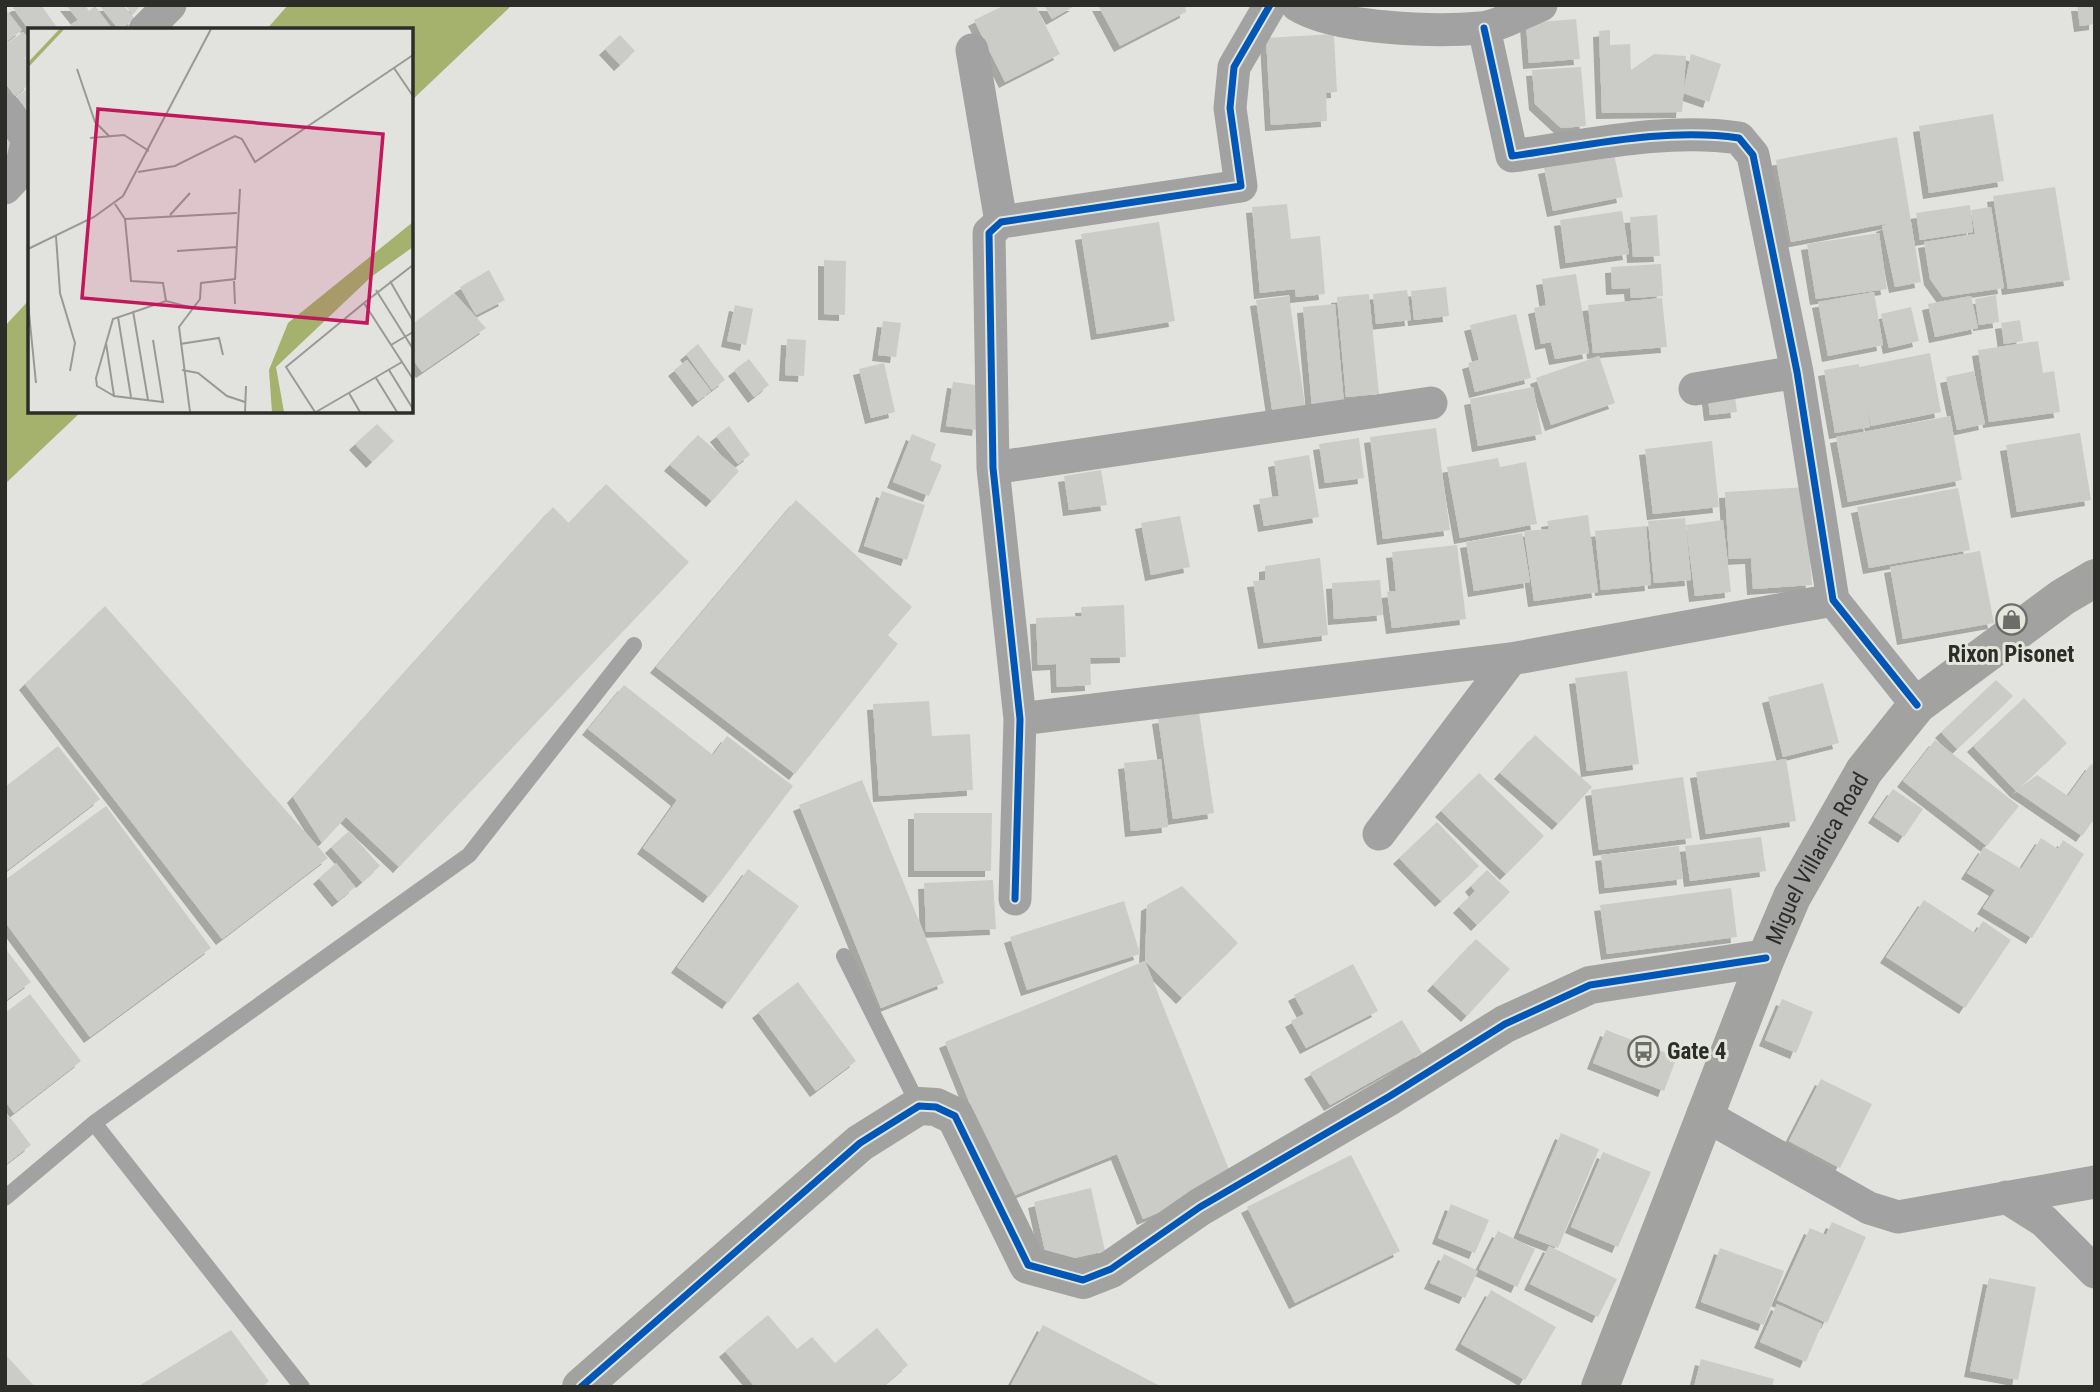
<svg xmlns="http://www.w3.org/2000/svg" width="2100" height="1392" font-family="'Roboto Condensed',sans-serif">
<style>
.water{fill:#a4b26d}
.building{fill:#cbccc8;filter:url(#shadow)}
.lines{fill:none;stroke-linecap:round;stroke-linejoin:round}
.lane{stroke:#a3a2a2;stroke-width:16}
.street{stroke:#a3a2a2;stroke-width:33}
.secondary{stroke:#a2a2a1;stroke-width:38}
.cycleway-casing{stroke:#e3e6db;stroke-width:11}
.cycleway{stroke:#0057b8;stroke-width:7}
.labels{text-anchor:middle;stroke-width:6;stroke-linejoin:round;paint-order:stroke}
.poi-label{font-size:23px;font-weight:bold;fill:#2c2d29;stroke:#e3e6db}
.street-label{font-size:23px;fill:#2c2d29;stroke:#e3e6db}
.inset-river{fill:none;stroke:#a4b26d;stroke-width:3.5}
.inset-road{fill:none;stroke:#999a96;stroke-width:2}
.view{fill:#c2185b;fill-opacity:0.15;stroke:#c2185b;stroke-width:3.5}
.inset-edge{fill:none;stroke:#2c2d29;stroke-width:3.5}
</style>
<defs>
<filter id="shadow"><feDropShadow dx="-6" dy="6" stdDeviation="0" flood-color="#0004"/></filter>
</defs>
<rect width="100%" height="100%" fill="#e2e3de"/>
<!-- water -->
<path class="water" d="M288 5H512L411 101V30H266Z
M30 299V411H82L5 484V326Z"/>
<!-- building -->
<path class="building" d="M18 5H41L56 26 51 30H29L13 8Z
M66 5H85L89 11 95 6 113 30H74L70 25 78 20Z
M99 5H123L135 19 119 30Z
M125 5H142L132 14Z
M1005 5H1035L1060 54 1005 82 974 20Z
M1044 5H1076L1052 19Z
M1098 5H1185L1186 12 1120 46Z
M2077 5H2095V24L2080 26Z
M7 11 22 30 5 43V13Z
M1576 19 1580 59 1529 63 1526 23Z
M1610 30V45L1630 44 1631 70 1654 54 1686 56 1682 112 1602 113 1599 31Z
M23 32 30 40V54L19 62 30 55V84L15 96 5 83V45Z
M1334 34 1337 92 1326 93 1327 121 1271 125 1266 38Z
M620 35 635 51 620 65 605 49Z
M1691 54 1721 64 1709 102 1683 93Z
M1581 67 1586 126 1561 128 1535 104 1532 70Z
M30 87V114L16 97Z
M1993 114 2004 181 1929 193 1919 126Z
M5 128 24 150 5 166Z
M1897 137 1921 282 1895 287 1882 226 1890 223 1791 242 1776 160Z
M1614 154 1623 197 1553 211 1544 168Z
M2055 187 2070 280 2008 289 1993 196Z
M1287 204 1291 239 1320 236 1325 294 1296 297 1295 289 1260 293 1252 207Z
M1970 205 1973 232 1920 240 1916 213Z
M1991 207 2004 288 1943 297 1930 279 1924 242 1975 234 1971 210Z
M1622 211 1629 254 1566 263 1560 220Z
M1657 215 1660 256 1633 257 1630 217Z
M1159 222 1175 321 1097 334 1081 234Z
M1879 233 1887 289 1816 299 1807 244Z
M824 260 846 261 845 315 824 314Z
M1661 264 1663 296 1631 298 1630 288 1612 289 1611 267Z
M489 270 505 300 476 315 460 287Z
M1576 274 1589 353 1555 359 1551 342 1541 344 1534 308 1546 305 1542 279Z
M1446 287 1449 316 1414 320 1411 291Z
M1407 290 1411 320 1376 324 1373 294Z
M1874 292 1883 345 1828 356 1818 302Z
M454 293 486 328 422 372 411 357V325Z
M1369 294 1379 394 1346 397 1337 297Z
M1996 295 1999 322 1979 325 1975 299Z
M1289 296 1306 412 1273 416 1256 300Z
M1971 296 1978 328 1935 337 1928 304Z
M1662 298 1667 347 1593 353 1588 305Z
M1335 304 1344 403 1312 407 1303 307Z
M735 305 753 309 746 345 727 341Z
M1911 307 1919 341 1889 348 1881 314Z
M1516 314 1531 378 1475 392 1468 363 1479 360 1470 325Z
M2020 320 2023 341 2004 344 2001 323Z
M883 321 901 323 896 357 878 355Z
M787 339 806 340 804 376 785 375Z
M2038 341 2043 373 2054 371 2060 412 1989 422 1978 350Z
M698 344 725 380 712 390 686 354Z
M1930 353 1941 412 1871 426 1866 402 1870 427 1835 433 1824 370 1859 364V367Z
M1599 356 1615 403 1551 425 1536 378Z
M749 359 769 385 754 397 734 370Z
M687 360 711 391 698 401 674 370Z
M884 363 895 412 871 418 859 369Z
M1974 371 1985 424 1957 430 1946 377Z
M953 382 984 386 978 430 946 426Z
M1533 387 1542 434 1478 446 1470 399Z
M1734 388 1737 412 1710 415 1707 391Z
M1950 416 1962 480 1848 502 1836 437Z
M377 424 394 441 372 462 355 444Z
M729 426 750 455 738 464 716 436Z
M1436 428 1450 530 1383 539 1370 437Z
M2080 433 2091 500 2017 512 2006 445Z
M912 434 936 444 930 460 942 465 929 496 893 482Z
M698 435 739 471 712 501 670 465Z
M1359 438 1364 478 1325 483 1319 444Z
M1712 441 1719 507 1653 514 1645 449Z
M1309 455 1319 517 1264 526 1259 499 1279 496 1274 461Z
M1498 458 1500 467 1526 462 1537 524 1460 538 1447 467Z
M1101 470 1107 505 1069 510 1064 476Z
M606 484 689 562 399 867 346 817 322 843 293 797 553 507 569 523Z
M1805 487 1812 585 1753 589 1751 558 1729 559 1725 492Z
M1958 488 1970 550 1869 568 1857 507Z
M882 491 925 505 907 560 864 546Z
M796 500 912 607 888 635 898 644 795 774 656 667Z
M1588 515 1598 592 1534 601 1524 531 1549 529 1547 521Z
M1180 516 1190 567 1151 575 1141 523Z
M1685 518 1691 580 1654 583 1648 521Z
M1723 520 1731 592 1695 596 1686 525Z
M1646 526 1651 585 1601 590 1595 531Z
M1522 533 1530 582 1474 591 1466 542Z
M1457 545 1466 619 1392 628 1387 592 1396 591 1392 552Z
M1980 551 1994 623 1903 639 1890 567Z
M1320 558 1328 635 1264 643 1253 581 1265 580V566Z
M1380 580 1383 615 1334 619 1332 583Z
M1124 605 1126 657 1090 658 1091 685 1057 687 1056 664 1038 665 1036 618 1082 616 1081 607Z
M105 606 328 858 222 939 25 684Z
M1627 671 1639 764 1587 771 1575 678Z
M1996 680 2013 696 1957 749 1941 732Z
M1823 683 1839 743 1783 757 1768 697Z
M624 685 713 755 727 736 793 786 709 897 643 848 677 800 588 729Z
M2024 698 2067 743 2018 789 2037 775 2068 796 2091 764 2095 766V818L2082 836 2016 791 1973 746Z
M929 701 932 736 970 734 973 790 879 796 873 704Z
M1199 712 1214 813 1173 819 1158 718Z
M1535 735 1592 787 1558 824 1500 773Z
M1935 740 2019 806 1987 846 1903 781Z
M58 746 100 799 5 872V787Z
M1161 759 1168 827 1131 831 1124 763Z
M1786 759 1796 821 1706 834 1696 772Z
M1479 773 1544 836 1506 874 1441 811Z
M1683 777 1692 838 1599 850 1591 790Z
M862 780 944 983 881 1008 799 805Z
M1893 789 1923 809 1904 837 1874 817Z
M106 806 211 948 90 1037 5 922V880Z
M914 813H992L991 871H914Z
M1437 822 1479 866 1441 901 1399 858Z
M349 831 380 866 362 882 331 847Z
M1761 837 1766 871 1690 881 1685 846Z
M2041 838 2058 849 2063 840 2084 854 2032 938 1983 908 1995 890 1967 873 1984 847 2021 869Z
M1679 846 1683 879 1605 888 1601 855Z
M336 863 355 887 338 901 319 878Z
M748 869 799 906 728 1003 677 967Z
M1487 870 1510 892 1477 925 1459 907 1475 891 1471 886Z
M993 880 996 929 926 932 924 883Z
M1182 886 1238 943 1182 998 1145 961 1147 905Z
M1731 888 1737 937 1607 954 1600 905Z
M1924 900 1975 933 1983 921 2011 940 1965 1008 1886 957Z
M1124 901 1140 954 1027 990 1010 937Z
M1476 939 1510 969 1467 1016 1433 985Z
M5 948 31 982 5 1001Z
M1145 961 1234 1182 1143 1219 1117 1154 1008 1198 945 1042Z
M1353 964 1378 1011 1306 1048 1291 1021 1304 1014 1294 995Z
M798 982 856 1061 816 1091 758 1012Z
M30 994 81 1061 14 1113 5 1101V1013Z
M1782 999 1813 1012 1796 1053 1765 1040Z
M1402 1020 1422 1053 1330 1105 1310 1073Z
M1606 1030 1677 1057 1664 1091 1593 1063Z
M1821 1079 1872 1104 1840 1168 1789 1141Z
M5 1111 31 1145 5 1165Z
M1561 1133 1599 1149 1558 1248 1519 1233Z
M1603 1152 1651 1172 1618 1247 1571 1227Z
M1351 1155 1400 1251 1295 1303 1247 1207Z
M1091 1188 1105 1251 1048 1264 1034 1202Z
M1451 1204 1489 1220 1475 1253 1438 1238Z
M1832 1222 1866 1237 1827 1323 1777 1300 1810 1228 1826 1235Z
M1498 1231 1535 1249 1517 1287 1479 1269Z
M1549 1246 1617 1279 1598 1317 1530 1284Z
M1720 1248 1784 1271 1764 1325 1701 1302Z
M1444 1254 1478 1271 1465 1298 1430 1283Z
M1989 1278 2036 1287 2018 1380 1970 1371Z
M1491 1290 1556 1327 1525 1380 1461 1344Z
M1777 1304 1822 1324 1806 1362 1760 1342Z
M768 1315 797 1349 812 1337 835 1363 877 1328 908 1365 882 1387H755L725 1351Z
M1043 1325 1162 1387H1010Z
M231 1330 269 1381 262 1387H137Z
M5 1354 35 1387H5Z
M1701 1359 1774 1379 1772 1387H1694Z"/>
<g class="lines">
<!-- lane -->
<path class="lane" d="M844 956 919 1106
M94 1123 302 1387
M5 1198 94 1123 469 855 634 645"/>
<!-- street -->
<path class="street" d="M1297 5C1335 29 1435 32 1481 28 1500 26 1523 12 1541 5
M1484 28 1512 156C1586 146 1665 127 1739 138L1753 155 1797 372 1833 600 1917 705
M145 30 170 5
M972 50 1001 222
M5 109 28 139 20 172 5 188
M1695 389 1797 372
M993 468 1431 403
M1020 719 1511 659 1833 600
M1379 834 1511 659
M1015 899 1020 719 993 468 989 233 1001 222 1241 186 1230 108 1234 67 1270 5
M1703 1114 1869 1208 1898 1217 2095 1182
M2006 1197 2044 1221 2095 1272"/>
<!-- secondary -->
<g class="secondary">
<path d="M581 1387 860 1143 919 1106 936 1107 955 1116 1028 1265 1083 1280 1111 1269 1200 1207 1390 1096 1505 1024 1590 985 1766 958"/>
<path id="s1" d="M1600 1387 1766 958 1792 897 1864 771 1917 705 2063 597 2095 578"/>
</g>
<defs>
<path id="cycleway" d="M1484 28 1512 156C1586 146 1665 127 1739 138L1753 155 1797 372 1833 600 1917 705
M1015 899 1020 719 993 468 989 233 1001 222 1241 186 1230 108 1234 67 1270 5
M581 1387 860 1143 919 1106 936 1107 955 1116 1028 1265 1083 1280 1111 1269 1200 1207 1390 1096 1505 1024 1590 985 1766 958"/>
</defs>
<!-- cycleway casing -->
<use href="#cycleway" class="cycleway-casing"/>
<!-- cycleway -->
<use href="#cycleway" class="cycleway"/>
</g>
<!-- icons -->
<defs>
<symbol id="shop-ring" viewBox="-11 -11 22 22"><circle r="9.5" fill="#e3e6db" stroke="#6c6d68" stroke-width="1.5"/><path d="M-5-2.5h2.3a2.7 3.5 0 0 1 5.4 0H5L5.5 6h-11ZM-1.5-2.5h3a1.5 2.3 0 0 0-3 0Z" fill="#6c6d68"/></symbol>
<symbol id="bus-ring" viewBox="-11 -11 22 22"><circle r="9.5" fill="#e3e6db" stroke="#6c6d68" stroke-width="1.5"/><path d="M-5-6H5V4H4V6H2V4H-2V6H-4V4H-5ZM-3.5-4V0h7V-4ZM-3.5 1.2v1.5H-2V1.2ZM2 1.2v1.5H3.5V1.2Z" fill="#6c6d68"/></symbol>
</defs>
<g fill-rule="evenodd">
<use href="#shop-ring" x="1994" y="602" width="35" height="35"/>
<use href="#bus-ring" x="1626" y="1034" width="35" height="35"/>
</g>
<g class="labels">
<!-- poi labels -->
<g class="poi-label">
<text x="2011" y="662">Rixon Pisonet</text>
<text x="1667" y="1059" text-anchor="start">Gate 4</text>
</g>
<!-- street labels -->
<g class="street-label">
<text dy="8" stroke="none"><textPath href="#s1" startOffset="572">Miguel Villarica Road</textPath></text>
</g>
</g>
<!-- overview -->
<g transform="translate(28 28)">
<rect width="385" height="385" fill="#e2e3de"/>
<path d="M385 194V219L343 249 248 339 256 384H244L241 342 260 295Z" fill="#a4b26d"/>
<path class="inset-river" d="M0 37 34 1"/>
<path class="inset-road" d="M366 40 385 68M49 41 67 94 81 108M62 110 96 107 121 123M110 144 147 138 207 108 214 111 227 134 385 27M87 176 97 191 103 253 135 255 138 273M142 187 162 165M97 191 209 185M28 208 32 265 47 315 42 343M0 221 66 189 95 168 183 1M149 223 209 219M385 237 336 275 385 351M206 253 207 276M362 253 385 293M348 262 385 321M0 275 8 355M105 283 120 372M90 289 103 369M78 315 86 368 135 374 125 312M152 316 191 310 195 327M363 317 385 304M154 342 170 345 199 368 217 374M361 342 385 381M348 350 369 384M321 365 332 384M86 368 69 358 68 350 85 291 138 273 165 280M162 384 151 299 172 271 173 255 207 251 212 161M217 384 218 358M287 384 258 339 336 275M288 384 374 334"/>
<path class="view" d="M70 81 355 106 339 295 54 270Z"/>
<rect width="385" height="385" class="inset-edge"/>
</g>
<!-- border -->
<rect width="2100" height="1392" fill="none" stroke="#2c2d29" stroke-width="14"/>
</svg>
